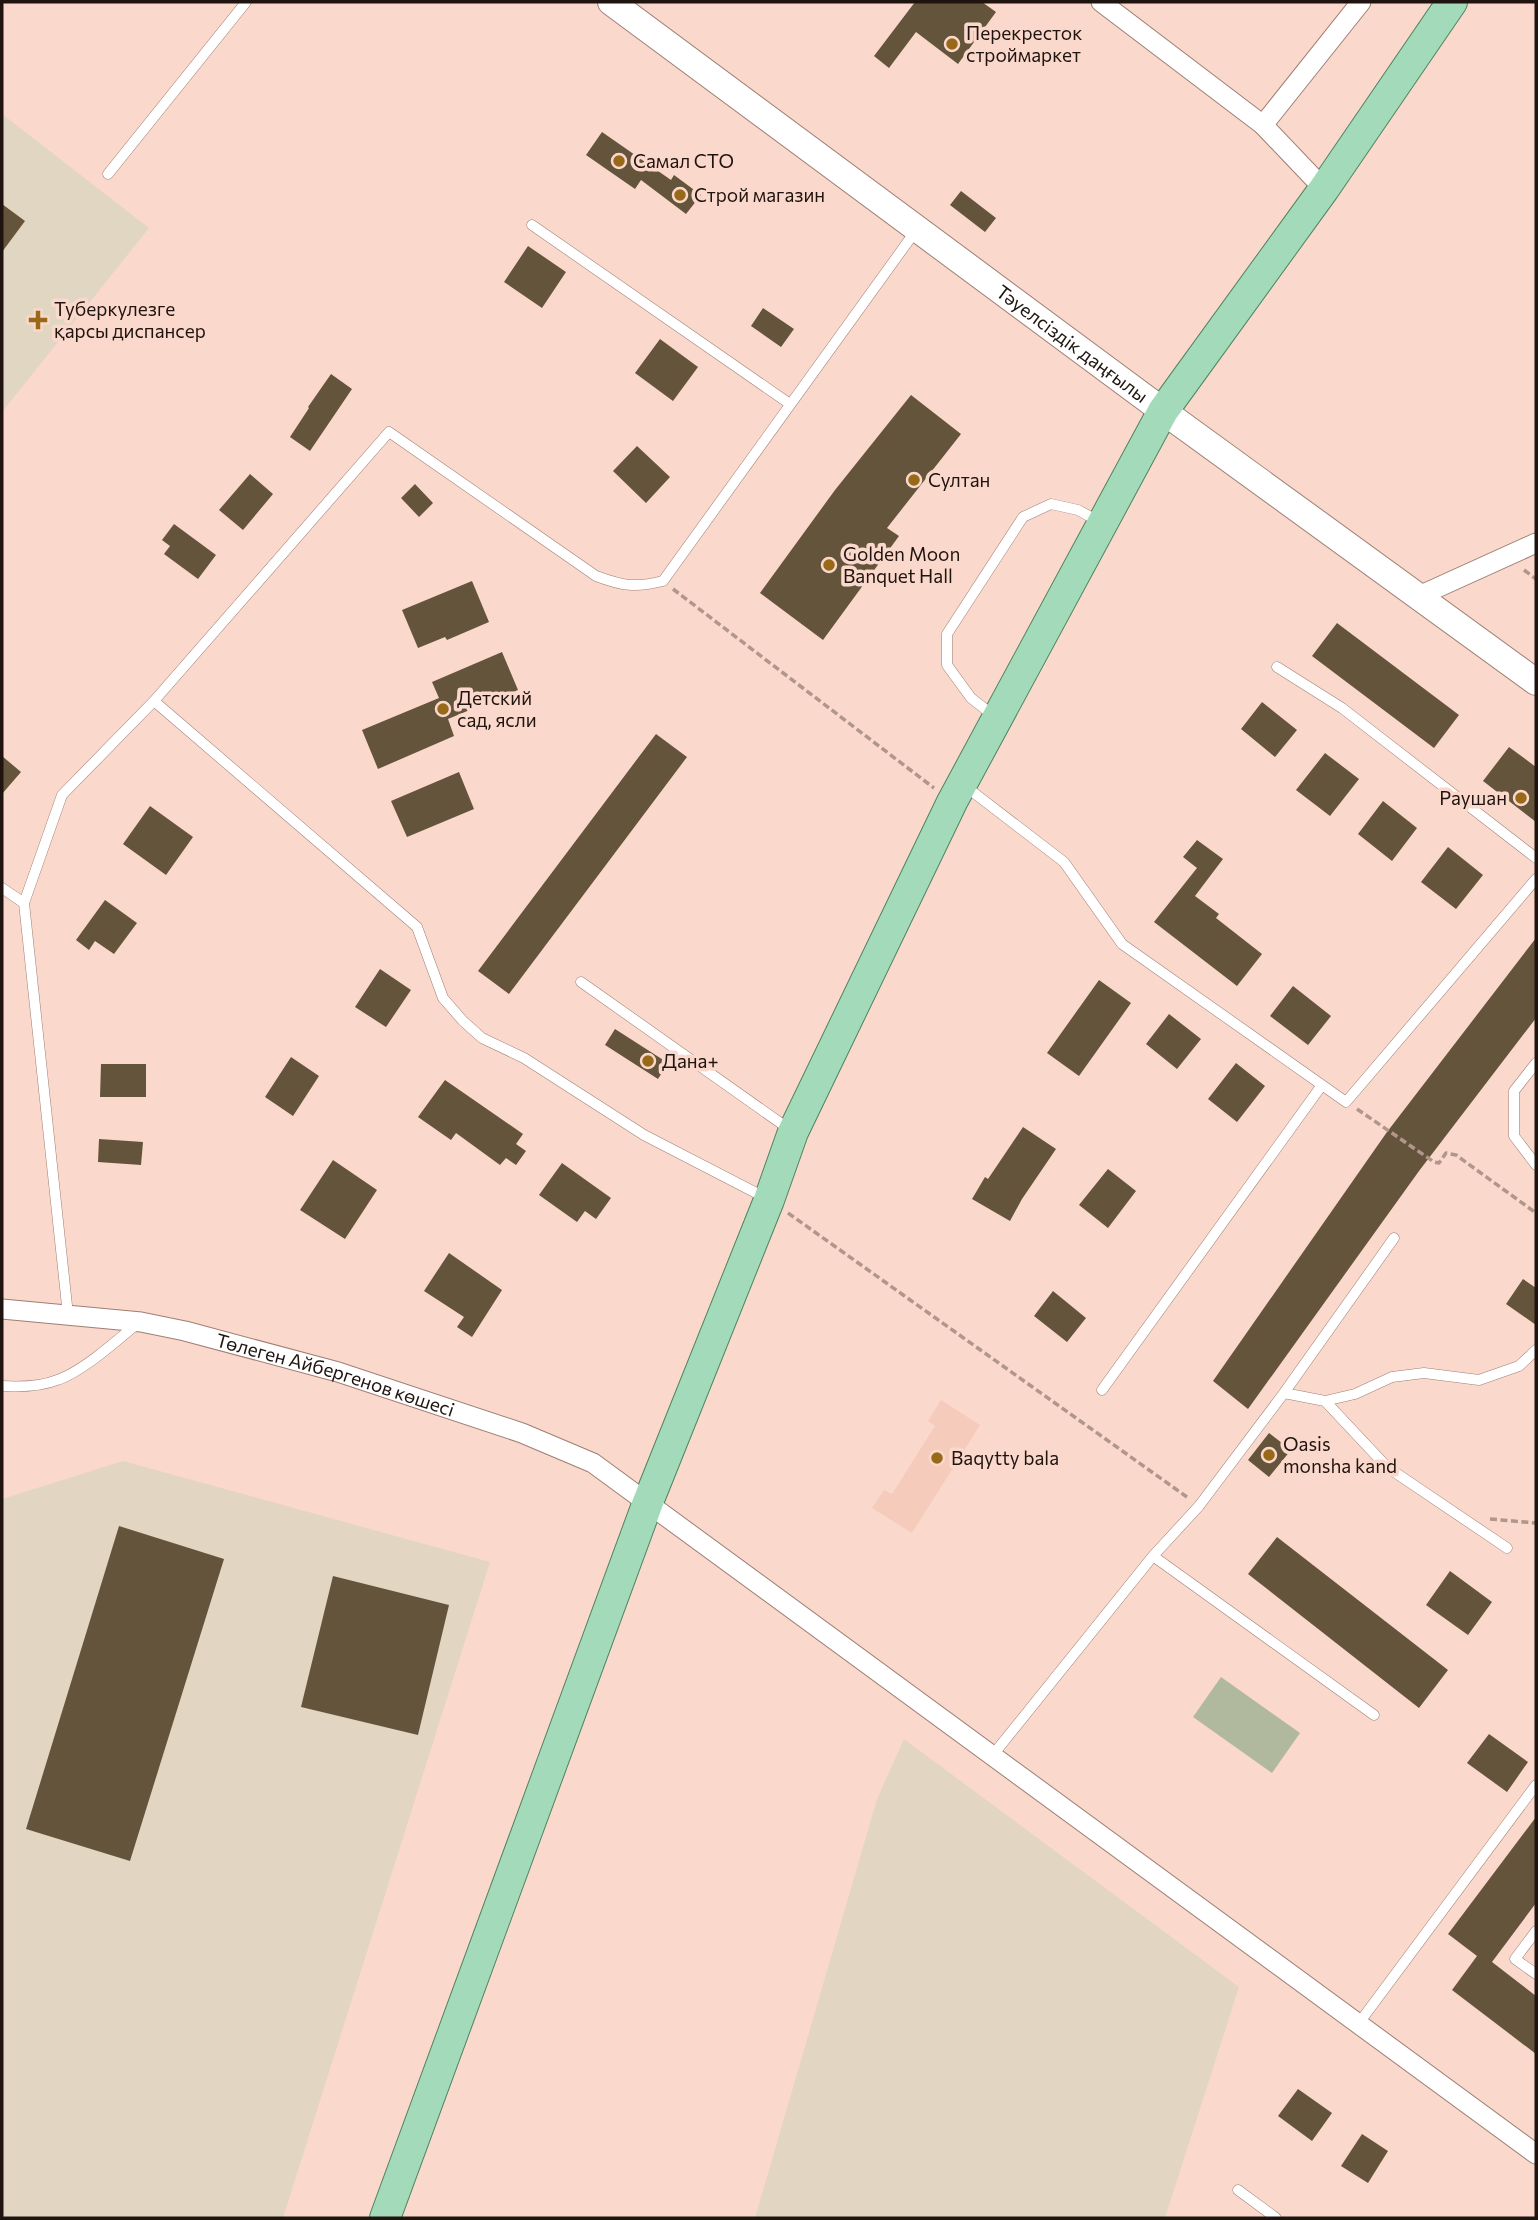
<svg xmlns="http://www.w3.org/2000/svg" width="1538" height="2220" font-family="Commissioner,sans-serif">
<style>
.built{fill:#f5cbbc}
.industrial{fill:#e2d6c2}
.medical{fill:#e1d6c2}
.green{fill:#b0b89e}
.building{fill:#64543c}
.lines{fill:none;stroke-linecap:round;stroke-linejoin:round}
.lane-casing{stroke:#9e7f74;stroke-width:11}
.street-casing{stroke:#9e7f74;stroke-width:21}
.secondary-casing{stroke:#9e7f74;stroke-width:28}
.primary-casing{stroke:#4d845f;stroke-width:32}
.path{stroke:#b1968c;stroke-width:3.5;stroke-dasharray:7 3.5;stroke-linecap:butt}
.lane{stroke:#fff;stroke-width:10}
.street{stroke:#fff;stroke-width:19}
.secondary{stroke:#fff;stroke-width:26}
.primary{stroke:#a3dab9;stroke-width:30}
.poi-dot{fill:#986919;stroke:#fbd8cc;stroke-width:2.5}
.labels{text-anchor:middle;stroke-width:7;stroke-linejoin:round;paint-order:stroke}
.poi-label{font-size:19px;fill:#1f140f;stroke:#fbd8cc;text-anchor:start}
.street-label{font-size:19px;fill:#1f140f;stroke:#fbd8cc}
</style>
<rect width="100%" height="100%" fill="#fbd8cc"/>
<!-- built -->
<path class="built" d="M941 1400 980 1425 912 1533 872 1508 884 1490 892 1494 935 1426 928 1421Z"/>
<!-- industrial -->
<path class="industrial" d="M123 1461 490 1562 283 2218H2V1499Z
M904 1739 1239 1987 1165 2218H755L877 1799Z"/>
<!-- medical -->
<path class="medical" d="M2 114 149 228 2 412Z"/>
<!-- green -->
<path class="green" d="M1221 1677 1300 1733 1272 1773 1193 1717Z"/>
<!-- building -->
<path class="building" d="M915 2H982L996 12 958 64 916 32 889 68 874 56Z
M602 132 671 180 674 175 701 195 686 214 641 180 635 189 586 155Z
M961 191 996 218 985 232 950 205Z
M2 204 25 221 2 252Z
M528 246 566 272 542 308 504 282Z
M763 308 794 329 781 347 751 326Z
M660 339 698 367 673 401 635 373Z
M331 374 352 389 310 451 290 437 309 408 308 407Z
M911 395 961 434 887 528 899 536 823 640 760 593 835 490Z
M637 446 670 477 646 503 613 471Z
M250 474 273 494 243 530 219 510Z
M415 484 433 503 419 517 401 498Z
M174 524 216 555 198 579 164 554 170 546 162 540Z
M472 581 489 622 447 640 445 637 418 648 402 610Z
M1337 623 1459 715 1434 748 1312 656Z
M502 652 518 690 448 719 454 736 378 769 362 730 439 698 432 682Z
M1262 702 1297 730 1275 757 1241 729Z
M656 734 687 757 509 994 478 971Z
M1509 747 1536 767V822L1483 781Z
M1325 753 1359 779 1330 816 1296 790Z
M2 756 21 772 2 794Z
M459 772 474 809 407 837 391 801Z
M1383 801 1417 828 1392 861 1358 834Z
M150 806 193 837 166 875 123 844Z
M1197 840 1223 859 1195 896 1219 914 1216 918 1262 954 1237 986 1154 922 1197 868 1183 857Z
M1448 847 1483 875 1456 909 1421 882Z
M105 900 137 923 114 954 95 941 89 950 76 940Z
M1536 938V1018L1419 1171 1248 1409 1213 1381 1387 1132Z
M380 969 411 990 386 1027 355 1007Z
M1099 980 1131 1003 1079 1076 1047 1053Z
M1293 986 1331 1016 1308 1045 1270 1016Z
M1169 1014 1201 1039 1177 1069 1146 1044Z
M615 1029 668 1063 658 1079 605 1045Z
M291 1057 319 1076 293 1116 265 1097Z
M1236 1063 1265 1086 1237 1122 1208 1099Z
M101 1064H146V1097H100Z
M445 1080 523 1134 516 1144 526 1151 516 1165 506 1158 500 1165 456 1133 451 1140 418 1117Z
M1023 1127 1056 1149 1022 1199 1010 1221 972 1199 985 1177 988 1179Z
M99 1139 143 1142 141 1165 98 1162Z
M333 1160 377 1190 345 1239 300 1210Z
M562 1163 611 1198 596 1219 585 1211 577 1222 539 1195Z
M1108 1169 1136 1191 1108 1228 1079 1205Z
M449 1253 502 1290 472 1337 457 1327 464 1317 424 1291Z
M1523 1279 1536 1288V1325L1506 1304Z
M1053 1291 1086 1318 1067 1342 1034 1316Z
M1269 1433 1291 1450 1269 1477 1248 1460Z
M119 1526 224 1559 130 1861 26 1829Z
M1277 1537 1448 1670 1419 1708 1248 1574Z
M1450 1571 1492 1602 1468 1635 1426 1605Z
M333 1576 449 1605 418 1735 301 1707Z
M1489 1734 1528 1762 1507 1792 1467 1763Z
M1536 1817V1903L1492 1962 1536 1996V2054L1452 1990 1477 1956 1448 1934Z
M1298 2089 1332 2113 1312 2141 1278 2116Z
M1362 2134 1388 2151 1368 2183 1341 2166Z"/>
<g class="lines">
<defs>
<path id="lane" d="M108 174 246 2
M532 225 790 404
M1277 667 1342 708 1536 858
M154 701 417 927 443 998 463 1021 482 1038 524 1058 644 1135 766 1198
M994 716 971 698 947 665V634L1023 517 1051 504 1078 510 1100 522
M965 786 1064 862 1122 944 1322 1085 1102 1390
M2 888 24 903
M581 982 789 1129
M1536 1063 1514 1091V1136L1536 1165
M1322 1085 1346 1102 1536 879
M68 1315 24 903 62 795 154 701 389 432 596 576C623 586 635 588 663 581L917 229
M2 1386C20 1387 40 1387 57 1380 82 1372 119 1339 139 1322
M1284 1393 1325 1401 1355 1394 1392 1377 1424 1373 1479 1380 1519 1366 1536 1350
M1325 1401 1387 1467 1507 1548
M1153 1556 1374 1715
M992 1756 1153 1556 1199 1506 1284 1393 1394 1238
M1536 1931 1515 1959 1536 1974
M1359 2023 1536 1785
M1238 2190 1276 2218"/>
<g id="street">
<path d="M1101 2 1263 125 1361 2"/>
<path d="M1263 125 1324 189"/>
<path d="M1419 596 1536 543"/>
<path id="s1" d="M2 1309 141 1322 185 1331 338 1372 522 1433 593 1463 1536 2154"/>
</g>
<g id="secondary">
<path id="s2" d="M611 2 1163 411 1536 682"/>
</g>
<path id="primary" d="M385 2218 648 1502 769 1200 793 1132 952 802 1163 411 1324 189 1452 2"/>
</defs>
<!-- lane casing -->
<use href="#lane" class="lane-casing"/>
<!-- street casing -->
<use href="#street" class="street-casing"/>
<!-- secondary casing -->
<use href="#secondary" class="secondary-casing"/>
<!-- primary casing -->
<use href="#primary" class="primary-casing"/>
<!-- path -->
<path class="path" d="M1524 570 1536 579
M673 589 934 788
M1357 1109 1434 1162 1439 1163 1446 1153 1456 1155 1536 1213
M788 1213 1187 1497
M1490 1519 1536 1523"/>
<!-- lane -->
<use href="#lane" class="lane"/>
<!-- street -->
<use href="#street" class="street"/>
<!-- secondary -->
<use href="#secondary" class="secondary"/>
<!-- primary -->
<use href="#primary" class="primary"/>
</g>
<!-- markers -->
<g class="poi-dot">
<circle cx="952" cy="44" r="7"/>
<circle cx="619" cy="161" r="7"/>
<circle cx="680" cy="195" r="7"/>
<path d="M34.5 309.5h7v7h7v7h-7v7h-7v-7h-7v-7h7z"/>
<circle cx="914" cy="480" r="7"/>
<circle cx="829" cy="565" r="7"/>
<circle cx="443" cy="709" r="7"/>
<circle cx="1521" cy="798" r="7"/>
<circle cx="648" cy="1061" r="7"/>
<circle cx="1269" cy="1455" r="7"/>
<circle cx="937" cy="1458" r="7"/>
</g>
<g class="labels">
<!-- poi labels -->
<g class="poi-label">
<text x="966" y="40">Перекресток<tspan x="966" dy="22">строймаркет</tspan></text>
<text x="633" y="168">Самал СТО</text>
<text x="694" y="202">Строй магазин</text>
<text x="54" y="316">Туберкулезге<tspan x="54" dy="22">қарсы диспансер</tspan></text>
<text x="928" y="487">Султан</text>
<text x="843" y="561">Golden Moon<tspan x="843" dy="22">Banquet Hall</tspan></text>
<text x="457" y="705">Детский<tspan x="457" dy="22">сад, ясли</tspan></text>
<text x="1507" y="805" text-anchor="end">Раушан</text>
<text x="662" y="1068">Дана+</text>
<text x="1283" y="1451">Oasis<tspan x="1283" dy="22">monsha kand</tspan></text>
<text x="951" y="1465">Baqytty bala</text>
</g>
<!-- street labels -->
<g class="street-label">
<text dy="7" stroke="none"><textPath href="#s2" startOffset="574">Тәуелсіздік даңғылы</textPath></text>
<text dy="7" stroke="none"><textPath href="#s1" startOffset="341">Төлеген Айбергенов көшесі</textPath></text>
</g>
</g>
<!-- border -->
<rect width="1538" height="2220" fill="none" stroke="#1f140f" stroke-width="7"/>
</svg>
